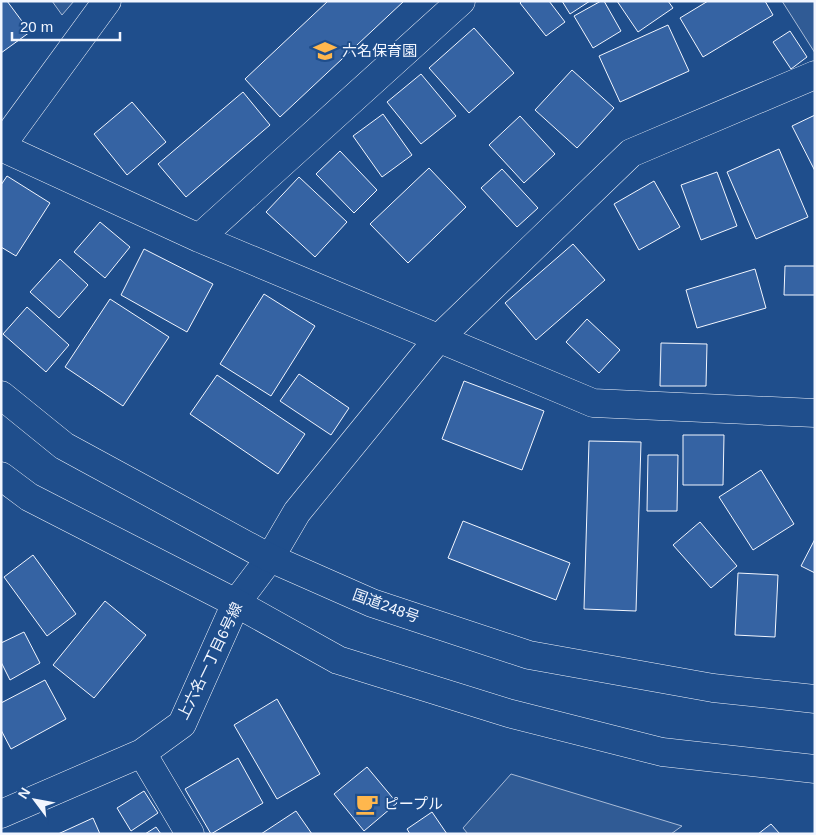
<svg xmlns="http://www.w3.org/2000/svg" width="816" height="835" font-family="Arial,'Noto Sans JP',sans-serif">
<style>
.built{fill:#305b95;stroke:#a8bbd7}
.building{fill:#3563a3;stroke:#f2f6ff}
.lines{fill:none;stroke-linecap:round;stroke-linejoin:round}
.minor-casing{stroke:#f2f6ff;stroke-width:29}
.trunk-casing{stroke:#f2f6ff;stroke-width:29}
.minor{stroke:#1f4e8c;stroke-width:28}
.trunk{stroke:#1f4e8c;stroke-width:28}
.labels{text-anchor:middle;stroke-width:4;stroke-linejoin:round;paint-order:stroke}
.poi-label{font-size:15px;fill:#f2f6ff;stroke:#1f4e8c;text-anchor:start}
.street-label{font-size:15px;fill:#f2f6ff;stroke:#1f4e8c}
</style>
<rect width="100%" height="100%" fill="#1f4e8c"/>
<!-- built -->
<path class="built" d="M52 1H74L62 15Z
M782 1H815V53Z
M511 774 682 826 671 834H468L463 828Z"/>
<!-- building -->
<path class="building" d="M1 1H7L30 32 1 53Z
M328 1H404L280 117 245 79Z
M522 1H549L565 22 546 36 520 3Z
M562 1H590L570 14Z
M601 1H604L621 31 593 48 574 16Z
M617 1H668L673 8 638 32Z
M708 1H765L773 15 703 57 680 18Z
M668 25 689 71 620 102 599 56Z
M474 28 514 73 469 113 429 68Z
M790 31 807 57 791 69 773 42Z
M572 70 614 108 577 148 535 110Z
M421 74 456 116 421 144 387 102Z
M243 92 270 125 186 197 158 164Z
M132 102 166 142 127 175 94 134Z
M383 114 412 155 382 177 353 136Z
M815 115V171L792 126Z
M520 116 555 154 524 183 489 145Z
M779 149 808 217 756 239 727 172Z
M340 151 377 190 354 213 316 174Z
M429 168 466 207 408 263 370 224Z
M502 169 538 208 517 227 481 188Z
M717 172 737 226 701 240 681 185Z
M7 176 50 203 16 256 1 247V185Z
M299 177 347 222 315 257 266 212Z
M654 181 680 227 639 250 614 204Z
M100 222 130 247 105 278 74 252Z
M573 244 605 280 536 340 505 303Z
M144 249 213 284 187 332 121 295Z
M60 259 88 285 59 318 30 292Z
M785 266H815V295H784Z
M755 269 766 308 697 328 686 290Z
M264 294 315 326 271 396 220 364Z
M110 299 169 337 123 406 65 367Z
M27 307 69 345 46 372 3 334Z
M587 319 620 350 599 373 566 342Z
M661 343 707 344 706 386H660Z
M299 374 349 408 331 435 280 401Z
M217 375 305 434 278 474 190 414Z
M464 381 544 411 522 470 442 439Z
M683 435H724L723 485H683Z
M589 441 641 442 636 611 584 609Z
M648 455H678L677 511H647Z
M761 470 794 524 753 550 719 497Z
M463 521 570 563 556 600 448 558Z
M700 522 737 566 711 588 673 545Z
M815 539V573L801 566Z
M33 555 76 614 47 636 4 577Z
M738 573 778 575 775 637 735 635Z
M105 601 146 635 94 698 53 665Z
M24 632 40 663 10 680 1 662V643Z
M45 680 66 719 11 749 1 730V703Z
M277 699 320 774 277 799 234 725Z
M238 758 263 803 211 834 185 789Z
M367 767 397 803 364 831 334 794Z
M144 791 158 813 131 831 117 808Z
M296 811 312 834H261Z
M432 812 447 834H410L407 829Z
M93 818 100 834H58Z
M771 824 780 834H758Z
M156 827 161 834H145Z"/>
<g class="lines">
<defs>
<path id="minor" d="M1 146 107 1
M1 147 199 238 593 403 815 413
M199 238 461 1
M142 753 190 834
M1 814 142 753 182 724 236 603 270 558 297 512 438 339 631 153 815 75"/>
<path id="trunk" d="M1 395 64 446 270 558 372 603 529 655 713 688 815 699
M1 476 29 497 236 603 338 660 508 713 662 752 815 769"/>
</defs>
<!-- minor casing -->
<use href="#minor" class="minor-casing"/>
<!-- trunk casing -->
<use href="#trunk" class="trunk-casing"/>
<!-- minor -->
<use href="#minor" class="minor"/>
<!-- trunk -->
<use href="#trunk" class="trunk"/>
</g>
<!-- icons -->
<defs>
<symbol id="school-bare" viewBox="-9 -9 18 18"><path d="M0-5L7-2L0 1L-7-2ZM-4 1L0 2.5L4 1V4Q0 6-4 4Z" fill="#ffb74d" stroke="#1f4e8c" stroke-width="2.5" paint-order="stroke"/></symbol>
<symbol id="cafe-bare" viewBox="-9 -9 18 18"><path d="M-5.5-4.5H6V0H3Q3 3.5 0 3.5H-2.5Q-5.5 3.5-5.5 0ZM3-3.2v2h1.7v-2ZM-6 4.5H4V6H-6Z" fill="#ffb74d" stroke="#1f4e8c" stroke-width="2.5" paint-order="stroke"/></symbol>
</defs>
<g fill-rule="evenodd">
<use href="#school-bare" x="309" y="35" width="32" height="32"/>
<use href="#cafe-bare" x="351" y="788" width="32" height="32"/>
</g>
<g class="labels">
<!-- poi labels -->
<g class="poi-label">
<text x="342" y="56">六名保育園</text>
<text x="384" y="809">ピープル</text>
</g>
<!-- street labels -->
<g class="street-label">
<text transform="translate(386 606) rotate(20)" y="5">国道248号</text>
<text transform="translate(210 661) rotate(-64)" y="5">上六名一丁目6号線</text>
</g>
</g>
<!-- border -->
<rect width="816" height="835" fill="none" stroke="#f2f6ff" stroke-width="5"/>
<!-- north arrow -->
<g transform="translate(35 800) rotate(302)" stroke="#1f4e8c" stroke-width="4" paint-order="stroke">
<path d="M0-4L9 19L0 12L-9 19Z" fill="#f2f6ff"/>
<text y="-8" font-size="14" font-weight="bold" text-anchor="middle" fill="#f2f6ff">N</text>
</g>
<!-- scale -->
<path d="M12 32v8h108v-8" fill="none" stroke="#f2f6ff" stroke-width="2.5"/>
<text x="20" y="32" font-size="15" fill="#f2f6ff" stroke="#1f4e8c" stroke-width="4" paint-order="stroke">20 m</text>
</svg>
